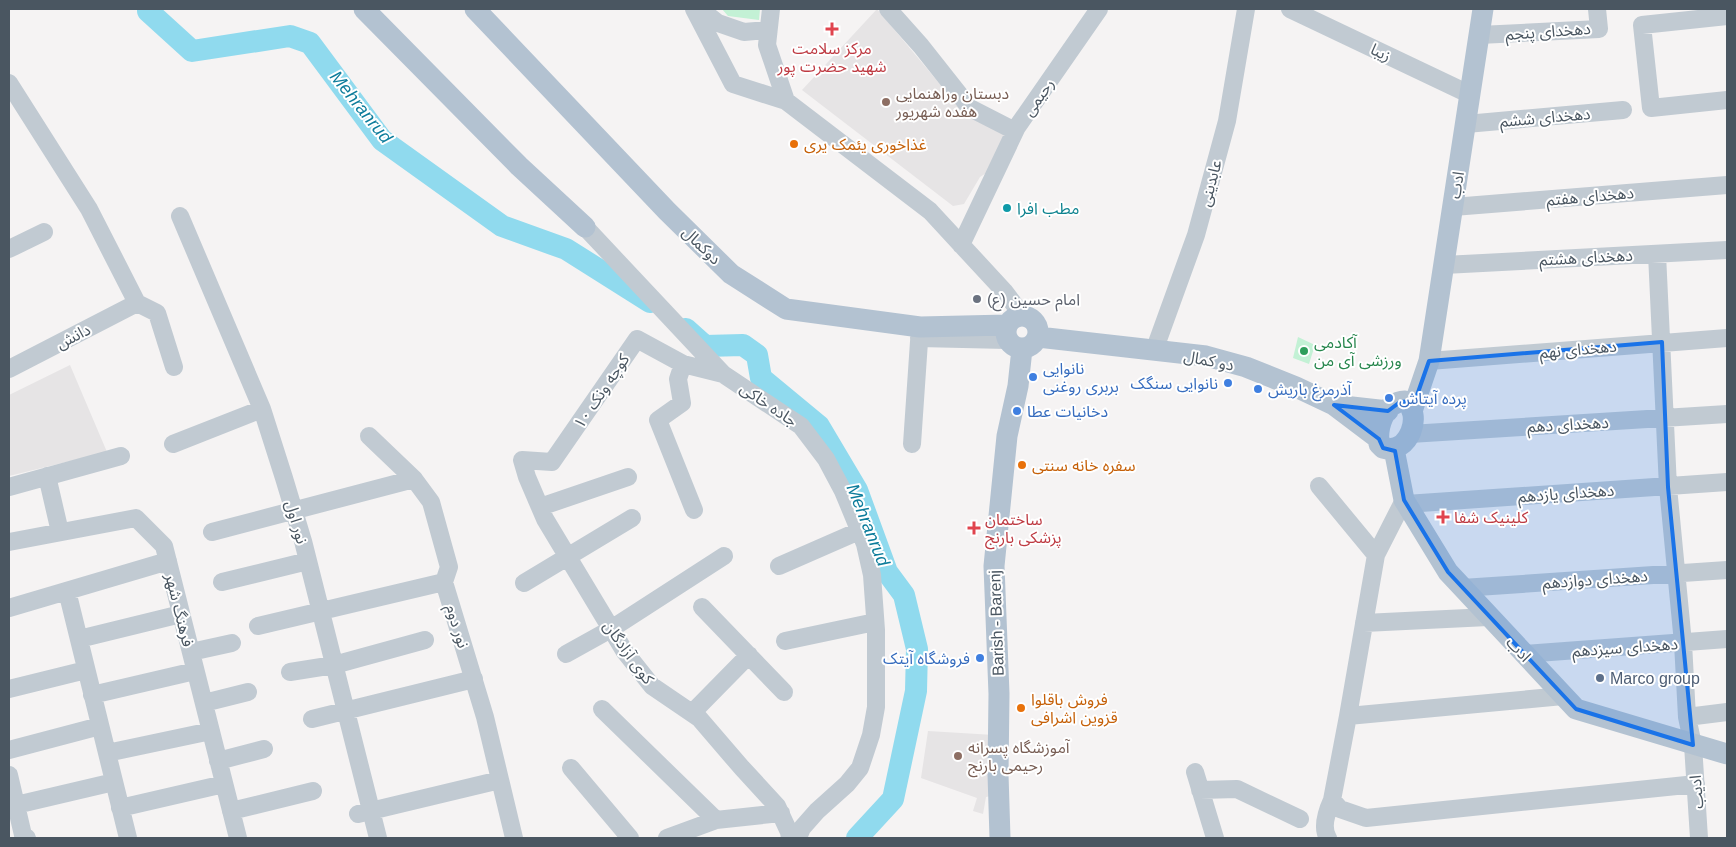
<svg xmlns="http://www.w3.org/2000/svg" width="1736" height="847" font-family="Helvetica,'Noto Sans Arabic',sans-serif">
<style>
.education{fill:#e6e4e5}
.green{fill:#c3f1d5}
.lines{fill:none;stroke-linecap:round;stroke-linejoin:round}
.river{stroke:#90daee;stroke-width:22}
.minor{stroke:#c1cad2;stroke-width:18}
.major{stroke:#b3c2d1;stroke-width:21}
.marked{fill:#1a73e8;fill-opacity:0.2;stroke:#1a73e8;stroke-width:4;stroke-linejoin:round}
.health-dot{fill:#e0444e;stroke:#fff;stroke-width:2}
.education-dot{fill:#8d6e63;stroke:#fff;stroke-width:2}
.food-dot{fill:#e8710a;stroke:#fff;stroke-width:2}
.culture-dot{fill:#0f9aa8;stroke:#fff;stroke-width:2}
.worship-dot{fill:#6b7280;stroke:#fff;stroke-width:2}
.leisure-dot{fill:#2e9e5b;stroke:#fff;stroke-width:2}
.shop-dot{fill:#3f7fe0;stroke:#fff;stroke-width:2}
.service-dot{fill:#5c6f8a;stroke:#fff;stroke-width:2}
.labels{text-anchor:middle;stroke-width:4;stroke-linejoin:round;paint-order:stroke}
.street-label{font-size:16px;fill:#4a5661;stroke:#fff}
.health-label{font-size:16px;fill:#be3a42;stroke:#fff;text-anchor:start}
.education-label{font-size:16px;fill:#785e54;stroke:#fff;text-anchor:start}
.food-label{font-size:16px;fill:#c56008;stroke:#fff;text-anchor:start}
.culture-label{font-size:16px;fill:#0d838f;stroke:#fff;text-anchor:start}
.worship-label{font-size:16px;fill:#5b616d;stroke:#fff;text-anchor:start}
.leisure-label{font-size:16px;fill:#27864d;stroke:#fff;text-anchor:start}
.shop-label{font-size:16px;fill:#366cbe;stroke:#fff;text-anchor:start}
.service-label{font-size:16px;fill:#4e5e75;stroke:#fff;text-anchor:start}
.water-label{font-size:18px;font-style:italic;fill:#0c7c9b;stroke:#fff}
</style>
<rect width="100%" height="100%" fill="#f5f3f3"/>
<!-- education -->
<path class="education" d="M877 9 965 114 1011 132 994 168 980 177 964 204 953 206 802 90Z
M70 365 107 452 9 476V395Z
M928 731 994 735 991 796 986 797 983 814 973 811 977 798 921 778Z"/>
<!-- green -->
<path class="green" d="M722 9H760L759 20 728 16Z
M1298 337 1315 345 1309 364 1293 358Z"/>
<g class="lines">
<!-- river -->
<path class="river" d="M148 9V11L192 51 290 36 310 43 382 140 502 226 566 249 650 302
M686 329 705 346 743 345 757 355 761 378 819 426 857 490 887 572 904 595 917 649 916 691 893 799 857 838"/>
<!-- minor -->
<path class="minor" d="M694 9 733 84 786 101
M700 9 718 23 744 32 768 30
M771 9 767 45 786 101 930 211 1004 291 1023 316
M888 9 921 46 970 108 1015 131
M1290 9 1471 95
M1727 16 1642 25 1651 108 1727 100
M1479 35 1599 29 1597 9
M9 83 89 209 137 303 157 313 174 367
M1466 124 1623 110
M1453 207 1727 185
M180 216 262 409 284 478 303 541 378 838
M585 227 723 374 801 426 826 459 843 491 865 544 872 575 876 630V707L871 735 860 768 847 784 817 811 802 828 798 838
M961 245 1017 127 1099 9
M9 249 44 232
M1657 254 1668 487 1683 643 1687 717 1693 745 1699 838
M1444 265 1727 250
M919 338 1007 340
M1154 351 1196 235 1227 121 1246 9
M1429 361 1727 338
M683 364 678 379 682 403 658 420 694 510
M9 369 137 303
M723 374 683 364 637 339 552 462 522 460 527 477 545 519 625 652 652 686 699 718 742 768 777 806 789 832 790 838
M1410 434 1727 414
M369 436 414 479 431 502 449 567 444 582 485 717 514 838
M173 444 262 409
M912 444 920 327
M47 476 60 532
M1319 486 1376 555
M9 487 121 456
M1404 500 1376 555 1348 716 1332 800 1340 809 1366 818 1696 784
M1406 504 1727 482
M540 507 628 477
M212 532 414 479
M9 542 136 518 164 546 238 838
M779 566 859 531
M222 582 308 561
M524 583 632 518
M1462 588 1727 570
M67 591 128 838
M702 607 784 692
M9 608 168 561
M1364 623 1488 617
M258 626 444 582
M79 639 181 614
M785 641 875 622
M191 652 232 643
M566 654 611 629 724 556
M1523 654 1727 639
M290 672 334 665 425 640
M9 689 86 670
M92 695 195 671
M204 703 248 692
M602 709 716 820 781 813
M692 713 749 655
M1348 716 1563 696
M1687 717 1727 712
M312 719 474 679
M9 750 100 726
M107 753 211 731
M218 761 264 749
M571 768 630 838
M1195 772 1215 838
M9 775 23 835 27 838
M1200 790 1237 789 1300 819
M16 805 114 782
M120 808 224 784
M231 811 313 791
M358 814 500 780
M667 838 716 820
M1328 838C1321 827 1327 811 1332 800"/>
<!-- major -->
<path class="major" d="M364 9 519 166 585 227
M475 9 667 211 731 274 786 309 920 327 1007 325
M1006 332a16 16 0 1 1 32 0a16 16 0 1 1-32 0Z
M1038 337 1206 356 1246 367 1296 387 1334 405 1379 439
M1405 401C1423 413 1410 455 1383 448L1379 444C1377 427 1384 402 1405 401Z
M1334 405 1388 411
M1412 411 1429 361 1483 9
M1394 449 1404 500 1448 572 1576 709 1727 754
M1000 838 998 774 999 694 994 566 1007 436 1018 386 1022 349"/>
</g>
<!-- marked area -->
<path class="marked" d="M1662 342 1668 487 1693 745 1576 709 1448 572 1404 500 1395 451 1383 448 1379 439 1334 405 1388 411 1400 402 1415 401 1429 361Z"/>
<!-- markers -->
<g class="health-dot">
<path d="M829.5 21.5h5v5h5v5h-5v5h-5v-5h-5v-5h5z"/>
<path d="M1440.5 509.5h5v5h5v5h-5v5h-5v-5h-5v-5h5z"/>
<path d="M971.5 520.5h5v5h5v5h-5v5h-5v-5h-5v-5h5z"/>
</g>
<g class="education-dot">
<circle cx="886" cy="102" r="5"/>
<circle cx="958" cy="756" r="5"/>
</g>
<g class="food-dot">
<circle cx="794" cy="144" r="5"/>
<circle cx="1022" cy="465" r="5"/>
<circle cx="1021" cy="708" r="5"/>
</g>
<circle class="culture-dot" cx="1007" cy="208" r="5"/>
<circle class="worship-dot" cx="977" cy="299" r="5"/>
<circle class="leisure-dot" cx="1304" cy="351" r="5"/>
<g class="shop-dot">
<circle cx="1033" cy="377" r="5"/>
<circle cx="1228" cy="383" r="5"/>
<circle cx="1258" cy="389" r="5"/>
<circle cx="1389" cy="398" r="5"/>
<circle cx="1017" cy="411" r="5"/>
<circle cx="980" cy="658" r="5"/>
</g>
<circle class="service-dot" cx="1600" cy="678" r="5"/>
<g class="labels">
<!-- street labels -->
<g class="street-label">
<text transform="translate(1548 31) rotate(-4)" y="6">دهخدای پنجم</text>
<text transform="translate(1381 52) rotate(26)" y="6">زیبا</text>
<text transform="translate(1038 97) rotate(-55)" y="6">رحیمی</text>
<text transform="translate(1545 117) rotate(-5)" y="6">دهخدای ششم</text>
<text transform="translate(1210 183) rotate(-75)" y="6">عابدینی</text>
<text transform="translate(1456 185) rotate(-81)" y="6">ادب</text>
<text transform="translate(1590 196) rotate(-5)" y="6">دهخدای هفتم</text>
<text transform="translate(702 245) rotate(44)" y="6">دوکمال</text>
<text transform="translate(1586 257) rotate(-3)" y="6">دهخدای هشتم</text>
<text transform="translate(73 336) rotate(-27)" y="6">دانش</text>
<text transform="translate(1578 349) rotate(-5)" y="6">دهخدای نهم</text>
<text transform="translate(1209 360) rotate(11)" y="6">دو کمال</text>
<text transform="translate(601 391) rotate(-56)" y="6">کوچه ونک ۱۰</text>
<text transform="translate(769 404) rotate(34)" y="6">جاده خاکی</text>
<text transform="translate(1568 424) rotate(-3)" y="6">دهخدای دهم</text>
<text transform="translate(1566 493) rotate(-4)" y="6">دهخدای یازدهم</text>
<text transform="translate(297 522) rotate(74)" y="6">نور اول</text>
<text transform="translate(1595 579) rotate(-4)" y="6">دهخدای دوازدهم</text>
<text transform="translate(180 610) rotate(76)" y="6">فرهنگ شهر</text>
<text transform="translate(996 623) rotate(-92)" y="6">Barish - Barenj</text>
<text transform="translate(458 626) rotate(73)" y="6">نور دوم</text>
<text transform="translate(1625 647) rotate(-4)" y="6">دهخدای سیزدهم</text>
<text transform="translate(1519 649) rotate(47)" y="6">ادب</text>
<text transform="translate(629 652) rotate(54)" y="6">کوی آزادگان</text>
<text transform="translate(1696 792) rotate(-94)" y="6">ادیب</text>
</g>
<!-- health labels -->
<g class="health-label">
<text x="832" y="54" text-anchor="middle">مرکز سلامت<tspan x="832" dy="18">شهید حضرت پور</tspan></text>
<text x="1454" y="523">کلینیک شفا</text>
<text x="985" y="525">ساختمان<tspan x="985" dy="18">پزشکی بارنج</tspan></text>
</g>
<!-- education labels -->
<g class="education-label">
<text x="896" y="99">دبستان وراهنمایی<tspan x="896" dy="18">هفده شهریور</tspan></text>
<text x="968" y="753">آموزشگاه پسرانه<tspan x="968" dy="18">رحیمی بارنج</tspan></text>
</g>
<!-- food labels -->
<g class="food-label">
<text x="804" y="150">غذاخوری یئمک یری</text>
<text x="1032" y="471">سفره خانه سنتی</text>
<text x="1031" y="705">فروش باقلوا<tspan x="1031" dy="18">قزوین اشرافی</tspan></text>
</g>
<!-- culture labels -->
<g class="culture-label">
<text x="1017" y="214">مطب افرا</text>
</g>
<!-- worship labels -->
<g class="worship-label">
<text x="987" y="305">امام حسین (ع)</text>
</g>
<!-- leisure labels -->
<g class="leisure-label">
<text x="1314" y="348">آکادمی<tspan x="1314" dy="18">ورزشی آی من</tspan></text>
</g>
<!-- shop labels -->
<g class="shop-label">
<text x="1043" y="374">نانوایی<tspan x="1043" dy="18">بربری روغنی</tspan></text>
<text x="1218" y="389" text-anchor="end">نانوایی سنگک</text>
<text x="1268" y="395">آذرمرغ باریش</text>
<text x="1399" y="404">پرده‌ آیتاش</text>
<text x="1027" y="417">دخانیات عطا</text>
<text x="970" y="664" text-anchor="end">فروشگاه آیتک</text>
</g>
<!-- service labels -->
<g class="service-label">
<text x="1610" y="684">Marco group</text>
</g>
<!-- water labels -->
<g class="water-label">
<text transform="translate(361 107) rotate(51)" y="6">Mehranrud</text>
<text transform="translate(868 525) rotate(68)" y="6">Mehranrud</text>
</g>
</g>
<!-- border -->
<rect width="1736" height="847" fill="none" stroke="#4a5661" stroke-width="20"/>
</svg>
